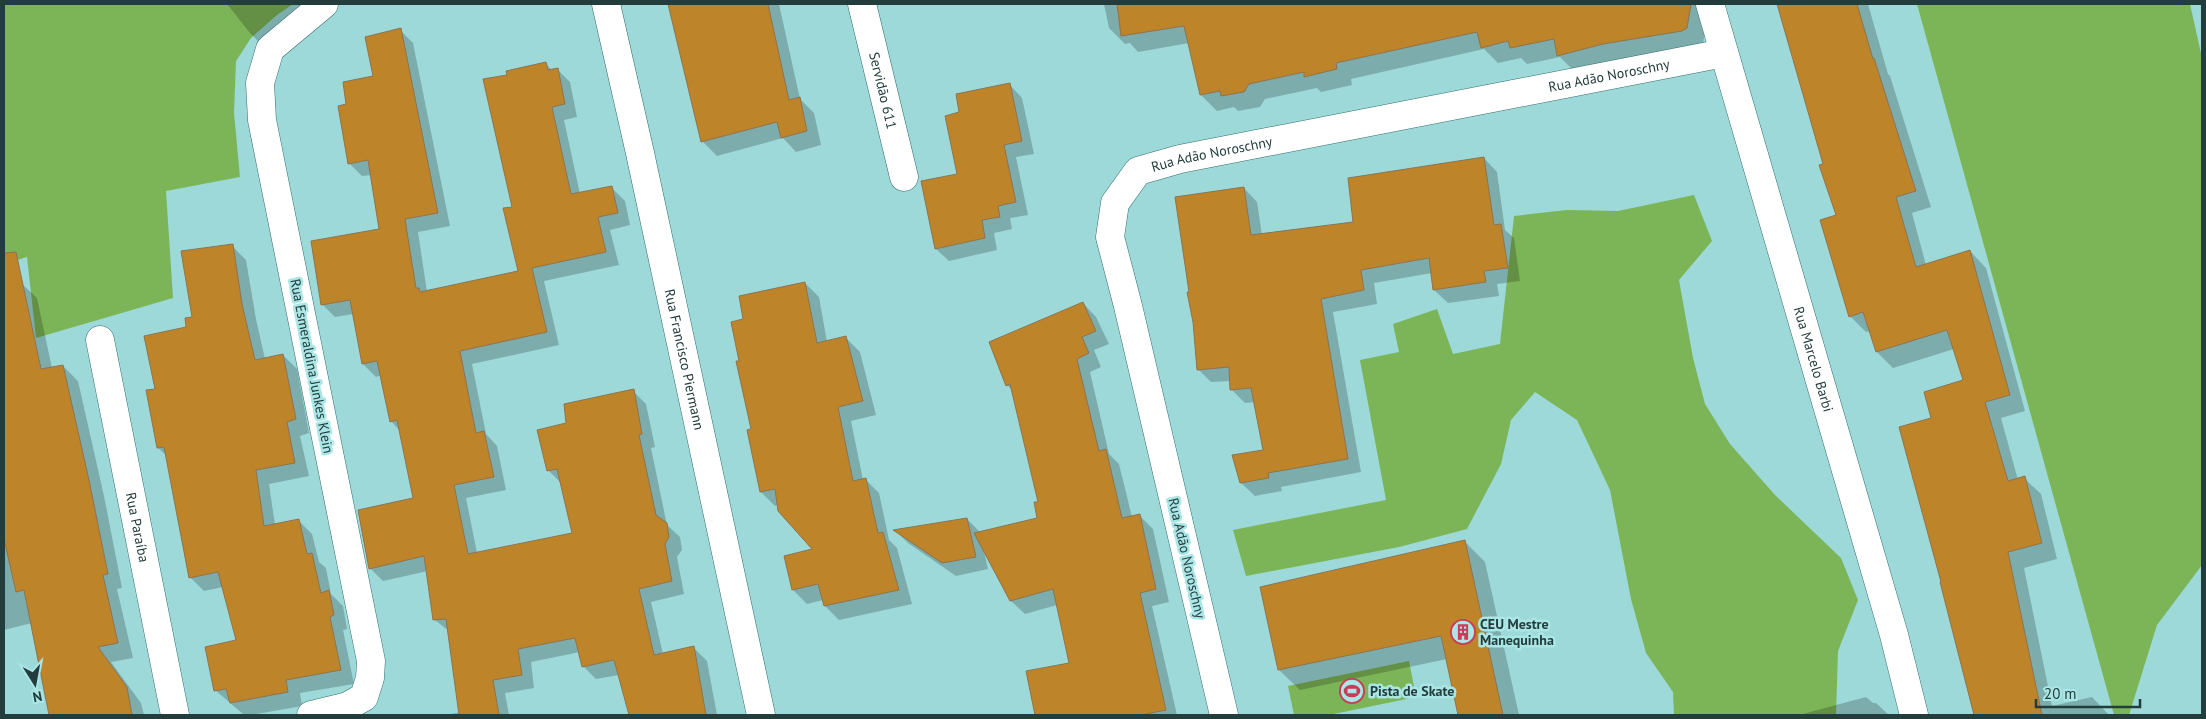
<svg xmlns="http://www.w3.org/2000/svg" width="2206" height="719" font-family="'PT Sans',sans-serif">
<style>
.green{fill:#7cb557}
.shadow{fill:#0003}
.building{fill:#bd8429;stroke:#8f734f}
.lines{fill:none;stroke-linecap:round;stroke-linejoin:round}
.minor-casing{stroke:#316d6c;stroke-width:29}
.tertiary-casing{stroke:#316d6c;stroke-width:29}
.minor{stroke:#fff;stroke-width:28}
.tertiary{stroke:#fff;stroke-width:28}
.labels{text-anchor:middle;stroke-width:5;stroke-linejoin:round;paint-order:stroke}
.street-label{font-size:14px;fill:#233c3c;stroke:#a9e6e5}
.poi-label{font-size:14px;font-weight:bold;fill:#233c3c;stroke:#a9e6e5;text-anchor:start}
</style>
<rect width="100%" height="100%" fill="#9cd9d8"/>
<!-- green -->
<path class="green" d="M4 4H293L277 15 251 38 236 61 234 113 240 177 166 191 173 298 36 338 27 257 4 264Z
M1917 4H2190L2202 58V565L2157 625 2129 715H2114Z
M1694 195 1712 241 1679 280 1693 358 1705 404 1730 444 1775 495 1841 558 1858 600 1838 651 1836 715H1674L1673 692 1646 653 1631 599 1610 490 1577 420 1535 392 1511 420 1501 464 1467 529 1399 547 1246 576 1233 530 1386 500 1360 360 1399 352 1393 324 1437 309 1453 354 1500 344 1514 216 1567 210 1618 211Z
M1409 661 1416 697 1329 715H1294L1288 686Z"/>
<!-- shadow -->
<path class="shadow" d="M227 4H317L266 49 250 33Z
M668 4H779L800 99 814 113 821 145 796 152 783 138 717 156 702 141Z
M1104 4H1703L1707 18 1703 44 1574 71 1560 57 1527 64 1521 58 1498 63 1484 49 1351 79 1352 85 1321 92 1317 88 1265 99 1260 107 1238 111 1234 107 1217 111 1201 95 1189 43 1138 52 1130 43 1125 44 1109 28Z
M1778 4H1868L1888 74 1890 76 1931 207 1912 213 1926 265 1970 251 1986 268 2025 411 2001 418 2018 480 2024 478 2041 494 2057 559 2024 568 2052 706 2092 697 2109 715H1975L1941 583 1933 418 1964 381 1954 349 1893 368 1877 352 1870 331 1866 332 1850 316 1837 216 1825 165Z
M400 30 413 43 450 226 418 232 427 292 520 272 514 208 508 76 546 64 552 70 557 69 570 82 577 117 564 120 580 194 612 188 625 201 630 225 610 230 619 265 544 281 559 345 472 364 486 434 497 446 506 490 466 498 477 553 573 534 561 483 548 470 568 424 633 391 646 404 655 447 651 448 667 525 680 537 682 550 677 557 684 594 651 602 663 654 694 648 707 661 717 715H630L619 675 596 679 583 666 580 652 531 662 534 688 505 693 509 715H446L461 712 450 632 435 620 428 571 383 581 370 568 414 499 400 431 391 421 382 375 376 377 363 364 354 314 335 317 322 304 381 230 372 175 362 176 349 163 347 105 375 77Z
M1010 85 1022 98 1034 154 1016 157 1028 215 1010 218 1012 229 994 233 997 250 949 261 936 249 959 175 960 113Z
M1484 158 1497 172 1505 230 1514 238 1520 281 1497 284 1499 296 1448 303 1434 290 1432 273 1374 283 1377 304 1333 312 1361 472 1281 487 1282 491 1255 496 1241 483 1264 451 1255 402 1245 403 1232 390 1231 381 1211 382 1198 369 1195 322 1190 293 1244 188 1257 202 1262 235 1355 223Z
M232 246 246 260 256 319 265 359 283 355 297 369 309 433 300 436 309 476 269 484 275 525 298 520 312 534 319 562 326 568 331 594 343 606 347 629 343 630 354 684 300 693 302 706 251 715H244L215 690 237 641 223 587 204 591 190 577 167 456 158 448 157 390Z
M805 283 819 297 827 342 846 338 860 352 876 415 851 421 863 480 865 479 879 493 889 540 897 548 912 604 839 620 825 606 823 600 807 604 793 590 814 550 778 505 775 506 761 492 753 430 740 362 744 320Z
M22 284 37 298 52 368 63 366 78 381 104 496 122 588 117 589 133 658 111 662 141 703 144 715H55L32 623 4 630V287Z
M1083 303 1096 317 1109 344 1094 350 1101 367 1090 372 1109 454 1119 464 1132 517 1140 516 1153 529 1169 602 1152 606 1177 715H1037L1027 672 1071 664 1057 605 1025 614 1011 601 984 551 988 569 956 576 908 543 896 531 967 519 980 532 1039 519V503L1013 391 1007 385Z
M1464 541 1485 562 1519 715H1460L1447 659 1300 690 1279 670Z
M1866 697 1873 703H1876L1889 715H1799Z"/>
<!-- building -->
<path class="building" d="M668 4H768L789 100 800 97 807 131 781 138 777 122 701 142Z
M1117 4H1691L1687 28 1682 31 1603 44 1557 56 1554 39 1510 48 1508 41 1481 48 1477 32 1336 63 1337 69 1304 77V72L1249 84 1244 92 1221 96 1220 91 1200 95 1184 26 1121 36Z
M1777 4H1857L1873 59 1874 58 1916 191 1896 197 1916 267 1970 250 2010 395 1985 402 2008 481 2025 476 2042 543 2008 552 2042 715H1974L1940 582H1941L1899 427 1931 418 1924 392 1963 380 1947 330 1876 352 1863 312 1849 317 1820 220 1836 215 1819 165 1823 164Z
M401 28 438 213 405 219 416 288H419L420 292 518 271 503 208 512 207 483 79 507 75 506 71 546 62 548 70 558 68 565 104 552 107 571 194 612 186 618 213 598 217 606 252 532 268 547 332 460 351 476 433 484 431 494 477 454 485 468 554 572 533 557 469 547 471 537 430 566 423 564 404 634 389 642 434 639 435 656 515 667 523 669 537 665 544 672 581 639 589 654 655 694 646 706 715H629L614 660 582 667 575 638 518 649 522 675 493 680 499 715H459L446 619 433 620 424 556 369 569 358 510 413 498 397 420 390 422 377 361 362 364 350 300 321 305 311 241 379 229 368 160 348 164 338 106 346 104 343 82 373 76 365 37Z
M1010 83 1022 141 1004 145 1016 202 998 206 1000 217 982 220 985 238 935 249 921 181 957 174 945 116 959 112 956 94Z
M1484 157 1494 225 1501 224 1508 268 1484 271 1486 282 1433 290 1429 258 1361 270 1364 290 1321 299 1348 459 1268 473 1269 478 1240 483 1232 455 1263 450 1251 388 1230 390 1229 367 1197 370 1193 322 1187 292H1189L1175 197 1244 187 1251 235 1353 222 1348 178Z
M233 244 242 304 255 360 283 354 296 419 287 422 295 463 256 470 264 526 299 519 307 554 312 553 321 593 329 590 334 615 330 617 341 670 286 680 288 692 230 703 226 689 214 691 205 647 236 640 218 572 189 578 164 447 157 448 146 390 155 389 144 336 186 327 185 318 192 317 181 251Z
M16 252 41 369 63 365 89 480 108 574 103 575 118 643 98 647 127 687 132 715H49L24 590 16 592 4 539V253Z
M805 282 817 343 846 336 863 401 838 407 853 481 866 478 878 533 883 532 899 590 824 606 818 584 792 590 784 556 812 549 778 511 775 489 760 492 747 430 751 429 736 361H739L731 322 743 319 739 296Z
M1083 302 1096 331 1082 337 1089 353 1077 359 1099 451 1106 449 1122 518 1140 514 1156 589 1140 593 1166 710 1141 715H1035L1026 671 1069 663 1053 589 1010 601 974 533 1037 518 1034 502H1038L1010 384 1006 386 989 342Z
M967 518 976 557 942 563 893 530Z
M1465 540 1503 715H1458L1441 636 1278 670 1260 587Z"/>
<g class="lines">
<defs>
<g id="minor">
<path id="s1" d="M606 4 640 153 761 715"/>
<path id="s2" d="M862 4 904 177"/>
<path id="s3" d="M100 340 175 715"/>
<path d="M311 715 348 706 364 697 370 678 371 661 262 120 260 83 270 49 324 4"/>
<path id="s4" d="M1224 715 1128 306 1110 237 1115 203 1138 171 1180 159 1724 53"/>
</g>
<g id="tertiary">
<path id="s5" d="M1710 4 1894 635 1914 715"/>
</g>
</defs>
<!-- minor casing -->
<use href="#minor" class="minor-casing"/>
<!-- tertiary casing -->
<use href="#tertiary" class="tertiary-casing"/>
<!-- minor -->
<use href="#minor" class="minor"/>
<!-- tertiary -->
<use href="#tertiary" class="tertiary"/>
</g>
<!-- icons -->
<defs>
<symbol id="building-ring" viewBox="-11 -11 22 22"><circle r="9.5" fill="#a9e6e5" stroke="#cb3b56" stroke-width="1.5"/><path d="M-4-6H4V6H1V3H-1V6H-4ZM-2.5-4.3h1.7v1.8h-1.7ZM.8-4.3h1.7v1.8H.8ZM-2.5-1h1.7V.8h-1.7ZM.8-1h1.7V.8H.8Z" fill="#cb3b56"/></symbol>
<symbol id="stadium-ring" viewBox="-11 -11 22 22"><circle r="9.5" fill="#a9e6e5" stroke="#cb3b56" stroke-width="1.5"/><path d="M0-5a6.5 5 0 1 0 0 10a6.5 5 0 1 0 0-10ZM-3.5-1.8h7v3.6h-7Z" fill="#cb3b56"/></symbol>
</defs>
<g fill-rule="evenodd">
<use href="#building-ring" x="1449" y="618" width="28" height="28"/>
<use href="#stadium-ring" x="1338" y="677" width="28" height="28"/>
</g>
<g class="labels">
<!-- street labels -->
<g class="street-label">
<text dy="5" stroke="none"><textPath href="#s4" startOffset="1046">Rua Adão Noroschny</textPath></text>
<text dy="5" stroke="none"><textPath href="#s2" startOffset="89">Servidão 611</textPath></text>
<text dy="5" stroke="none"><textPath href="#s4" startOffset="641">Rua Adão Noroschny</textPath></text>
<text dy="5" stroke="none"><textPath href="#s1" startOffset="364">Rua Francisco Piermann</textPath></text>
<text dy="5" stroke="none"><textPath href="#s5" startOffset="370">Rua Marcelo Barbi</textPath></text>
<text transform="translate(312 366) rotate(79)" y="5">Rua Esmeraldina Junkes Klein</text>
<text dy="5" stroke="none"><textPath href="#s3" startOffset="191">Rua Paraíba</textPath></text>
<text transform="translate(1187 558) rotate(77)" y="5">Rua Adão Noroschny</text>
</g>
<!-- poi labels -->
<g class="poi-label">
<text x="1480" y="629">CEU Mestre<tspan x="1480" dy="16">Manequinha</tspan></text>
<text x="1370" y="696">Pista de Skate</text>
</g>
</g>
<!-- border -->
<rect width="2206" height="719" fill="none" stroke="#233c3c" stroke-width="10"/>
<!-- north arrow -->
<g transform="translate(35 684) rotate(169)" stroke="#a9e6e5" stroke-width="4" paint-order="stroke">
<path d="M0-4L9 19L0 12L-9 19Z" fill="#233c3c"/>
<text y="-8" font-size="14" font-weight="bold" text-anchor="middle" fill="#233c3c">N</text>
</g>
<!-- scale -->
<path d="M2036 699v8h104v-8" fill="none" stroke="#233c3c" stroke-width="2.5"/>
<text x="2044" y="699" font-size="15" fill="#233c3c" stroke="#a9e6e5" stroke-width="4" paint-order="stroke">20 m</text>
</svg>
